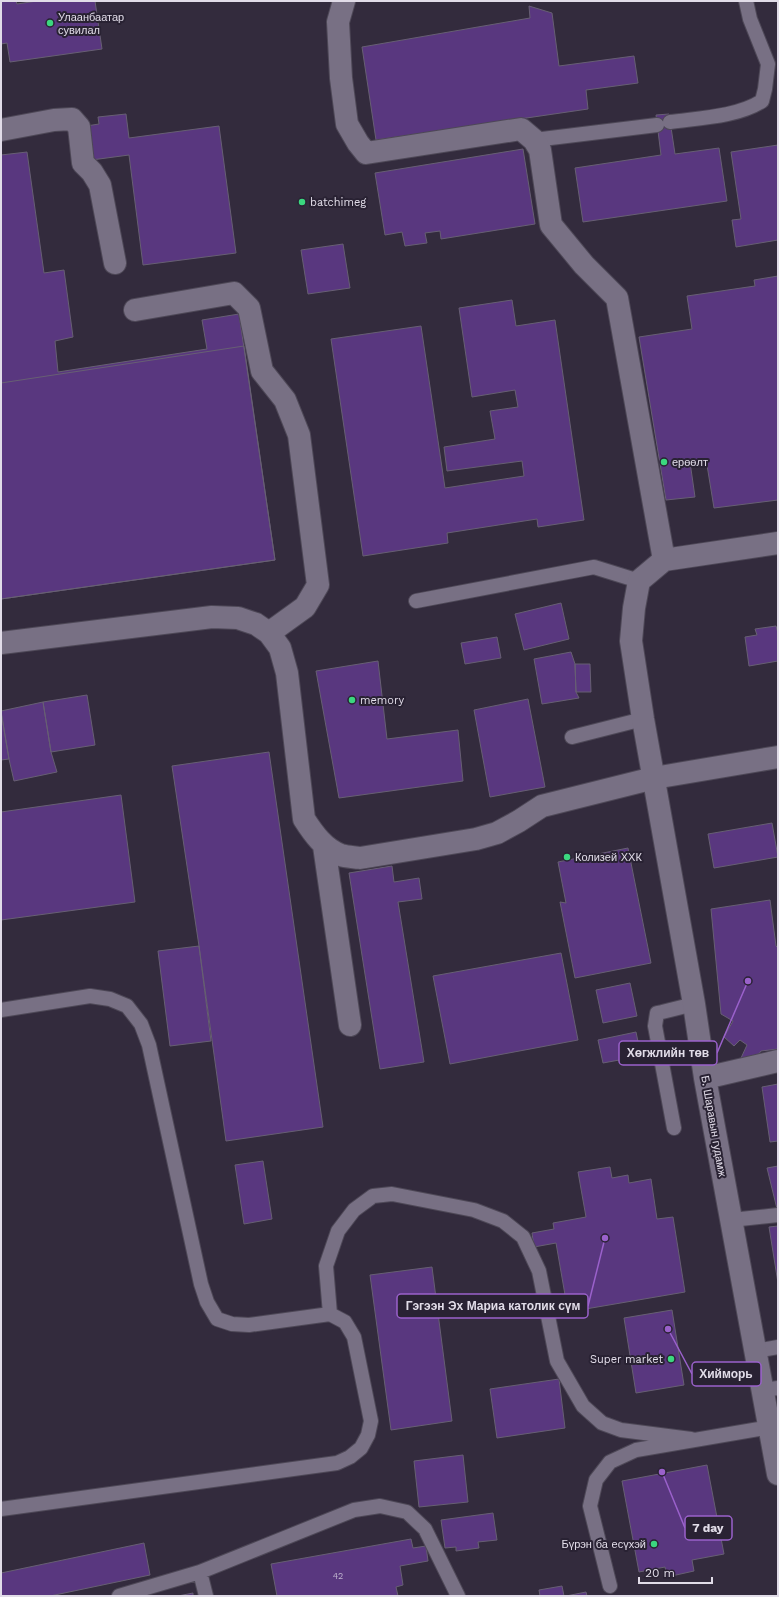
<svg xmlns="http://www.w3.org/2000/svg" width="779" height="1597" font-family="'Work Sans',sans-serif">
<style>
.building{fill:#59377f;stroke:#675f73}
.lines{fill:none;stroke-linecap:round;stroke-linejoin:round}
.service-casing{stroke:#4e4857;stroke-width:16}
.minor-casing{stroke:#4e4857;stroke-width:24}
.service{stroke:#787084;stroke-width:14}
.minor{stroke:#787084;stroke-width:22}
.poi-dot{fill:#3bd77f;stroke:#292233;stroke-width:1.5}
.labels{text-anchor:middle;stroke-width:4;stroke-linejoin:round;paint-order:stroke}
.number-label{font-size:9px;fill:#bfb3ce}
.poi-label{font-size:11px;fill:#e1dce8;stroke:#292233;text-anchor:start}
.street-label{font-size:11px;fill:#e1dce8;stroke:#292233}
.leader{fill:none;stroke:#9a61cb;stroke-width:1.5}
.callout-dot{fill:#9a61cb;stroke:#292233;stroke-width:1.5}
.callout{fill:#292233;stroke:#9a61cb;stroke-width:1.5}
.callout-label{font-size:12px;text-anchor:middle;font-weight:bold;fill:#e1dce8}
</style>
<rect width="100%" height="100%" fill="#332b3d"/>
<!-- building -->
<path class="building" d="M1 1H16L17 4 37 1H95L102 49 10 62 7 43 1 44Z
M529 6 552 13 559 66 634 56 638 83 586 90 588 109 376 140 362 47 530 18Z
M126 114 129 138 219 126 236 253 143 265 129 155 84 161 80 127 99 124 98 117Z
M669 114 675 154 719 148 727 201 583 222 575 168 661 155 656 115Z
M778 145V240L736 247 732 220 741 219 731 152Z
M523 149 535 224 441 239 440 231 425 233 427 243 405 246 402 232 385 235 375 173Z
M27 152 44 273 64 270 73 337 55 341 58 372 207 349 202 320 239 314 275 560 1 599V155Z
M343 244 350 288 308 294 301 250Z
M778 276V500L714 508 706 459 690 462 695 497 666 500 639 337 692 329 687 296 755 286 754 280Z
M512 300 516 326 555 320 584 520 538 527 537 519 447 533 448 543 363 556 331 339 421 326 445 488 524 476 522 461 447 471 444 447 495 439 490 411 518 407 515 390 472 397 459 308Z
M244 346 275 560 1 599V383Z
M561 603 569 639 524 650 515 614Z
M776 626 778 633V661L749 666 745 637 757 635 755 629Z
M497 637 501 658 465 664 461 643Z
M571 652 575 664 576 692 579 698 542 704 534 659Z
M378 661 387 739 458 730 463 781 339 798 316 671Z
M575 664H590L591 692H576Z
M87 695 95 745 51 752 43 702Z
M528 699 545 787 490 797 474 710Z
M43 702 51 752 57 772 14 781 9 759 1 711Z
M1 712 9 759 1 760Z
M269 752 323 1127 226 1141 199 946 172 766Z
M121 795 135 902 1 920V812Z
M772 823 778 857 714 868 708 834Z
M628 848 651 963 575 978 560 902 566 903 558 862Z
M392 866 394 882 419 878 422 899 398 902 424 1062 380 1069 349 873Z
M770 900 776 946 778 948V1049L761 1051 752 1063 741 1058 747 1045 740 1040 734 1046 724 1037 733 1021 721 1014 711 909Z
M199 946 211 1041 170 1046 158 951Z
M561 953 578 1040 450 1064 433 976Z
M630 983 637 1016 603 1023 596 990Z
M636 1032 641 1056 603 1063 598 1040Z
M778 1084V1141L770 1142 762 1087Z
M263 1161 272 1219 244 1224 235 1165Z
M778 1166V1213L767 1168Z
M610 1167 612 1178 628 1175 629 1183 651 1179 657 1219 673 1217 685 1292 568 1312 556 1243 534 1247 532 1233 554 1229 553 1223 586 1217 578 1172Z
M778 1226V1283L769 1227Z
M432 1267 452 1421 391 1430 370 1275Z
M672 1310 684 1385 636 1393 624 1318Z
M559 1379 565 1428 497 1438 490 1389Z
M463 1455 468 1502 419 1507 414 1461Z
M707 1465 724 1554 692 1560 694 1571 667 1577 665 1567 639 1572 622 1481Z
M493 1513 497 1540 478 1542 479 1548 456 1551V1547L445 1548 441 1520Z
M411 1539 413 1548 426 1546 428 1561 400 1566 403 1585 396 1587 398 1596H277L271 1564Z
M144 1543 150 1575 50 1596H1V1573Z
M562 1586 564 1596H540L539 1590Z
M586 1592 587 1596H566Z
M193 1593V1596H178Z"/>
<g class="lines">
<defs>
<path id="service" d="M670 122C699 118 737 117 762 101L765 89 768 64 750 19 746 1
M534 140 657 125
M416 601 594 567 639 581
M572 737 643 719
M1 1010 90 996 110 999 127 1006 141 1024 149 1045 201 1284 207 1302 217 1319 232 1324 249 1325 330 1314 345 1322 354 1337 371 1421 368 1435 361 1448 350 1457 337 1463 1 1509
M674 1128 655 1026 657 1013 662 1012 694 1004
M731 1220 778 1215
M330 1314 326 1266 338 1231 354 1210 373 1196 392 1194 474 1210 503 1221 523 1237 539 1271 557 1361 583 1406 602 1423 621 1430 691 1439
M756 1351 778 1347
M763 1390 778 1388
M200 1572 206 1596
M610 1586 590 1506 596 1480 610 1462 636 1450 770 1427
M119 1596 200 1572 354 1510 380 1506 407 1512 425 1529 458 1596"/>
<path id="minor" d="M344 1 338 22 341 78 347 124 358 143 366 153 521 129 534 140 540 150 551 225 584 265 617 298 664 560 639 581 634 608 631 641 643 719 694 1004 705 1078 778 1474
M1 130 54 120 72 119 79 127 83 163 92 172 100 185 115 263
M135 310 234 293 249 308 262 371 285 400 299 435 318 585 305 607 269 633
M664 560 778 543
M1 643 212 617 238 618 256 624 269 633 280 648 287 673 304 819C313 833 324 849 341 855 346 857 354 857 360 858L476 839 497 833 519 821 542 806 654 778 778 757
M324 846 350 1025
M705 1078 778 1061"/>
</defs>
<!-- service casing -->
<use href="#service" class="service-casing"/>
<!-- minor casing -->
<use href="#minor" class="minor-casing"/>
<!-- service -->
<use href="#service" class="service"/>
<!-- minor -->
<use href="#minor" class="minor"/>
</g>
<!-- markers -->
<g class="poi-dot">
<circle cx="50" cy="23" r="4"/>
<circle cx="302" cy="202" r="4"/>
<circle cx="664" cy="462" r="4"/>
<circle cx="352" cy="700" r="4"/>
<circle cx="567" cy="857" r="4"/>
<circle cx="671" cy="1359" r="4"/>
<circle cx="654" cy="1544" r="4"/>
</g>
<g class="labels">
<!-- number labels -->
<g class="number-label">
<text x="338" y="1579">42</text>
</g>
<!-- poi labels -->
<g class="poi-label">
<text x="58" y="21">Улаанбаатар<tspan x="58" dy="13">сувилал</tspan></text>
<text x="310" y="206">batchimeg</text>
<text x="672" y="466">ерөөлт</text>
<text x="360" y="704">memory</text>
<text x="575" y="861">Колизей ХХК</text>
<text x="663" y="1363" text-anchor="end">Super market</text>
<text x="646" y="1548" text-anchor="end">Бүрэн ба есүхэй</text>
</g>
<!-- street labels -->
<g class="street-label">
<text transform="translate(714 1126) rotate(80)" y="4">Б. Шаравын гудамж</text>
</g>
</g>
<!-- callouts -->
<path class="leader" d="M748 981L717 1053M605 1238L588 1306M668 1329L692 1374M662 1472L685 1528"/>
<g class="callout-dot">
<circle cx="748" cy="981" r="4"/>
<circle cx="605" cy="1238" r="4"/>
<circle cx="668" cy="1329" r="4"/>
<circle cx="662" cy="1472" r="4"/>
</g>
<g class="callout">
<rect x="619" y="1041" width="98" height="24" rx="4"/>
<rect x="397" y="1294" width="191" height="24" rx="4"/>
<rect x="692" y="1362" width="69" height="24" rx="4"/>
<rect x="685" y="1516" width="47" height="24" rx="4"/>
</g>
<g class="callout-label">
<text x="668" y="1057">Хөгжлийн төв</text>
<text x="493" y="1310">Гэгээн Эх Мариа католик сүм</text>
<text x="726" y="1378">Хийморь</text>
<text x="708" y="1532">7 day</text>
</g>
<!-- border -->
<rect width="779" height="1597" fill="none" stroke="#e1dce8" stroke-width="4"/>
<!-- scale -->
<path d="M639 1577v6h73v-6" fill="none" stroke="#e1dce8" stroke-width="2"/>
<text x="645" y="1577" font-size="12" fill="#e1dce8" stroke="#292233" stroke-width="3" paint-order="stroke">20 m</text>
</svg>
